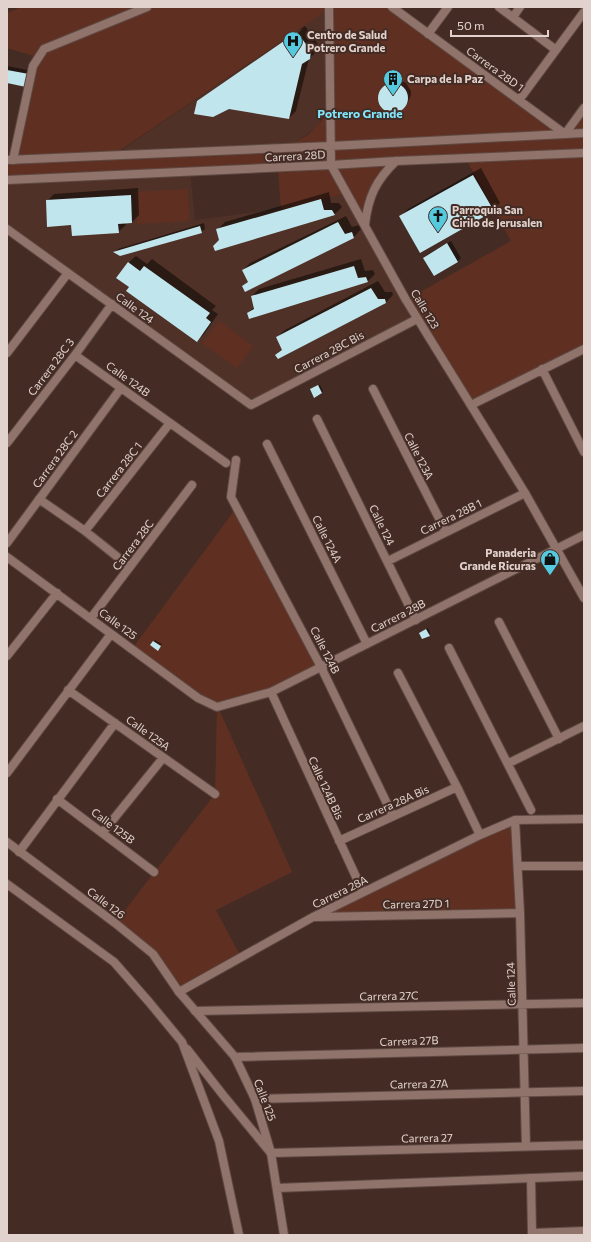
<svg xmlns="http://www.w3.org/2000/svg" width="591" height="1242" font-family="Commissioner,sans-serif">
<style>
.built{fill:#503127}
.green{fill:#5f3021;fill-rule:evenodd}
.shadow{fill:#0007}
.building{fill:#c1e5ec}
.lines{fill:none;stroke-linecap:round;stroke-linejoin:round}
.minor-casing{stroke:#5e4943;stroke-width:10}
.tertiary-casing{stroke:#5e4943;stroke-width:10}
.minor{stroke:#90746b;stroke-width:8}
.tertiary{stroke:#90746b;stroke-width:8}
.labels{text-anchor:middle;stroke-width:4;stroke-linejoin:round;paint-order:stroke}
.poi-label{font-size:11px;font-weight:bold;fill:#e2d2cd;stroke:#442c25;text-anchor:start}
.street-label{font-size:11px;fill:#e2d2cd;stroke:#442c25}
.neighbourhood-label{font-size:12px;font-weight:bold;fill:#7fe7fb;stroke:#442c25}
</style>
<rect width="100%" height="100%" fill="#442c25"/>
<!-- built -->
<path class="built" d="M330 8V108L316 127 298 141 288 147 113 156Z
M190 172 195 220 289 208 347 193 417 319 251 405 7 229V180Z"/>
<!-- green -->
<path class="green" d="M22 7H392L565 134 584 108V349L471 405 406 300 511 241 466 159 396 161 385 171 365 225 347 193 289 208 281 209 278 168 7 180V160H13L37 57 7 48V13ZM329 9 330 108 324 118 308 135 288 147 113 155Z
M188 189 189 221 137 224 135 192Z
M219 321 253 346 237 368 202 343Z
M237 507 321 667 271 692 218 707 292 872 216 910 241 957 179 992 153 953 115 923 215 794 217 707 132 649Z
M515 820 520 913 313 917Z"/>
<!-- shadow -->
<path class="shadow" d="M305 26 318 44 317 51 309 59 296 111 289 118 198 102 203 97V98L302 30 301 29 205 94Z
M7 66 32 71 29 82H7Z
M397 79 406 83 411 91V95L407 104 403 108 394 112H390L382 107 379 103V94L388 82Z
M481 168 500 203 493 210 400 217 408 209Z
M138 188 139 215 132 222 125 223 126 225 118 232 72 224 47 201 54 194Z
M329 192 331 203H339L342 207 334 215 218 229 225 222Z
M346 216 352 227 359 225 361 229 354 237 246 291 243 286 249 281 243 270 250 263Z
M204 223 205 229 201 232 115 252 118 249Z
M451 241 461 258 458 261 424 258 428 254Z
M136 256 147 264 152 259 216 306 212 310 218 314 204 334 197 341 130 287 128 263Z
M361 259 365 271 373 270 375 274 368 281 250 318 248 313 254 307 252 296 259 289Z
M378 281 385 292H392L393 295 386 302 279 358 283 349 277 337 285 330Z
M320 385 323 391 322 393 313 388Z
M428 628 430 633 429 635 420 633Z
M155 640 162 644 159 648 151 645Z"/>
<!-- building -->
<path class="building" d="M297 32 311 51 310 59 302 64 289 119 229 109 213 117 194 114 197 101Z
M7 70 29 74 26 87 7 83Z
M378 98a15 15 0 1 1 30 0a15 15 0 1 1-30 0Z
M473 175 494 211 420 253 399 216Z
M131 195 132 223 118 224 119 233 72 236 71 225 47 227 46 200Z
M321 199 324 210H332L335 215 215 251 213 246 219 240 216 229Z
M338 222 345 234 352 232 354 238 245 292 242 286 248 282 242 270Z
M200 226 202 233 120 256 113 252Z
M447 243 458 262 434 276 423 258Z
M128 262 140 271 144 266 210 313 206 318 211 322 197 342 126 291 129 287 116 278Z
M354 266 358 278 366 277 368 282 249 319 247 313 254 309 251 296Z
M371 288 378 299H385L386 303 278 359 275 355 282 350 276 337Z
M318 385 322 393 314 398 310 389Z
M426 629 430 636 422 639 419 633Z
M153 641 161 646 158 651 150 645Z"/>
<g class="lines">
<defs>
<path id="minor" d="M392 7 565 134 584 108
M499 7 556 50
M513 17 520 7
M428 34 448 7
M519 100 584 12
M13 160 33 66 44 49 147 7
M7 229 251 405 417 319
M7 353 68 273
M75 355 226 463
M542 369 584 452
M373 389 446 532
M471 405 584 349
M317 419 416 620
M7 443 75 355 112 304
M267 444 367 644
M236 460 231 497 321 667 393 816
M39 499 85 531 130 567
M85 531 170 423
M7 543 121 388
M7 557 198 698 217 707 271 692 584 535
M388 561 525 493
M91 618 192 485
M499 622 559 739
M449 648 531 810
M7 656 57 593
M398 673 457 787 480 835
M68 690 215 794
M271 692 363 892
M509 763 584 726
M7 773 111 634
M57 799 154 872
M515 820 520 913 526 1146
M103 832 163 758
M339 841 457 787
M19 852 115 723
M518 866H584
M7 884 114 962 149 1002 182 1042 219 1141 239 1235
M316 917 520 913
M179 992 313 917 480 835 515 820 584 819
M195 1011 584 1003
M187 1049 223 1095 270 1152
M235 1057 584 1048
M255 1099 584 1091
M531 1178 532 1235
M532 1233 584 1231"/>
<path id="tertiary" d="M329 7 331 165 406 300 525 493 584 598
M7 160 331 146 584 133
M7 180 331 165 396 161 584 153
M365 225C368 197 376 180 396 161
M7 842 115 923 153 954 179 992 235 1057 255 1099 271 1153 284 1235
M271 1153 584 1145
M277 1188 584 1176"/>
</defs>
<!-- minor casing -->
<use href="#minor" class="minor-casing"/>
<!-- tertiary casing -->
<use href="#tertiary" class="tertiary-casing"/>
<!-- minor -->
<use href="#minor" class="minor"/>
<!-- tertiary -->
<use href="#tertiary" class="tertiary"/>
</g>
<!-- icons -->
<defs>
<symbol id="hospital-pin" viewBox="-11 -11 22 30"><path d="M0 17L-7.5 6A9.5 9.5 0 1 1 7.5 6Z" fill="#55cadf" stroke="#442c25"/><path d="M-5-5h3v3.5h4V-5h3V5h-3V1.5h-4V5h-3Z" fill="#111"/></symbol>
<symbol id="building-pin" viewBox="-11 -11 22 30"><path d="M0 17L-7.5 6A9.5 9.5 0 1 1 7.5 6Z" fill="#55cadf" stroke="#442c25"/><path d="M-4-6H4V6H1V3H-1V6H-4ZM-2.5-4.3h1.7v1.8h-1.7ZM.8-4.3h1.7v1.8H.8ZM-2.5-1h1.7V.8h-1.7ZM.8-1h1.7V.8H.8Z" fill="#111"/></symbol>
<symbol id="church-pin" viewBox="-11 -11 22 30"><path d="M0 17L-7.5 6A9.5 9.5 0 1 1 7.5 6Z" fill="#55cadf" stroke="#442c25"/><path d="M-1.2-6h2.4v3.5h3.3v2.4h-3.3V6h-2.4V-.1h-3.3v-2.4h3.3Z" fill="#111"/></symbol>
<symbol id="shop-pin" viewBox="-11 -11 22 30"><path d="M0 17L-7.5 6A9.5 9.5 0 1 1 7.5 6Z" fill="#55cadf" stroke="#442c25"/><path d="M-5-2.5h2.3a2.7 3.5 0 0 1 5.4 0H5L5.5 6h-11ZM-1.5-2.5h3a1.5 2.3 0 0 0-3 0Z" fill="#111"/></symbol>
</defs>
<g fill-rule="evenodd">
<use href="#hospital-pin" x="282" y="30" width="22" height="30"/>
<use href="#building-pin" x="382" y="68" width="22" height="30"/>
<use href="#church-pin" x="427" y="205" width="22" height="30"/>
<use href="#shop-pin" x="539" y="548" width="22" height="30"/>
</g>
<g class="labels">
<!-- poi labels -->
<g class="poi-label">
<text x="307" y="39">Centro de Salud<tspan x="307" dy="13">Potrero Grande</tspan></text>
<text x="407" y="83">Carpa de la Paz</text>
<text x="452" y="214">Parroquia San<tspan x="452" dy="13">Cirilo de Jerusalen</tspan></text>
<text x="536" y="557" text-anchor="end">Panaderia<tspan x="536" dy="13">Grande Ricuras</tspan></text>
</g>
<!-- street labels -->
<g class="street-label">
<text transform="translate(495 69) rotate(36)" y="4">Carrera 28D 1</text>
<text transform="translate(295 156) rotate(-3)" y="4">Carrera 28D</text>
<text transform="translate(135 308) rotate(36)" y="4">Calle 124</text>
<text transform="translate(425 309) rotate(59)" y="4">Calle 123</text>
<text transform="translate(329 352) rotate(-28)" y="4">Carrera 28C Bis</text>
<text transform="translate(51 367) rotate(-53)" y="4">Carrera 28C 3</text>
<text transform="translate(128 379) rotate(36)" y="4">Calle 124B</text>
<text transform="translate(419 456) rotate(63)" y="4">Calle 123A</text>
<text transform="translate(55 459) rotate(-54)" y="4">Carrera 28C 2</text>
<text transform="translate(119 470) rotate(-52)" y="4">Carrera 28C 1</text>
<text transform="translate(451 517) rotate(-26)" y="4">Carrera 28B 1</text>
<text transform="translate(382 525) rotate(64)" y="4">Calle 124</text>
<text transform="translate(327 539) rotate(63)" y="4">Calle 124A</text>
<text transform="translate(133 545) rotate(-53)" y="4">Carrera 28C</text>
<text transform="translate(398 616) rotate(-27)" y="4">Carrera 28B</text>
<text transform="translate(118 624) rotate(36)" y="4">Calle 125</text>
<text transform="translate(325 650) rotate(63)" y="4">Calle 124B</text>
<text transform="translate(148 733) rotate(36)" y="4">Calle 125A</text>
<text transform="translate(326 788) rotate(65)" y="4">Calle 124B Bis</text>
<text transform="translate(393 804) rotate(-24)" y="4">Carrera 28A Bis</text>
<text transform="translate(113 826) rotate(37)" y="4">Calle 125B</text>
<text transform="translate(340 892) rotate(-26)" y="4">Carrera 28A</text>
<text transform="translate(106 903) rotate(37)" y="4">Calle 126</text>
<text transform="translate(416 904) rotate(-1)" y="4">Carrera 27D 1</text>
<text transform="translate(511 984) rotate(-92)" y="4">Calle 124</text>
<text transform="translate(389 996) rotate(-1)" y="4">Carrera 27C</text>
<text transform="translate(409 1041) rotate(-2)" y="4">Carrera 27B</text>
<text transform="translate(419 1084) rotate(-1)" y="4">Carrera 27A</text>
<text transform="translate(265 1100) rotate(69)" y="4">Calle 125</text>
<text transform="translate(427 1138) rotate(-1)" y="4">Carrera 27</text>
</g>
<!-- neighbourhood labels -->
<g class="neighbourhood-label">
<text x="360" y="118">Potrero Grande</text>
</g>
</g>
<!-- border -->
<rect width="591" height="1242" fill="none" stroke="#e2d2cd" stroke-width="16"/>
<!-- scale -->
<path d="M451 30v6h97v-6" fill="none" stroke="#e2d2cd" stroke-width="2"/>
<text x="457" y="30" font-size="12" fill="#e2d2cd" stroke="#442c25" stroke-width="3" paint-order="stroke">50 m</text>
</svg>
